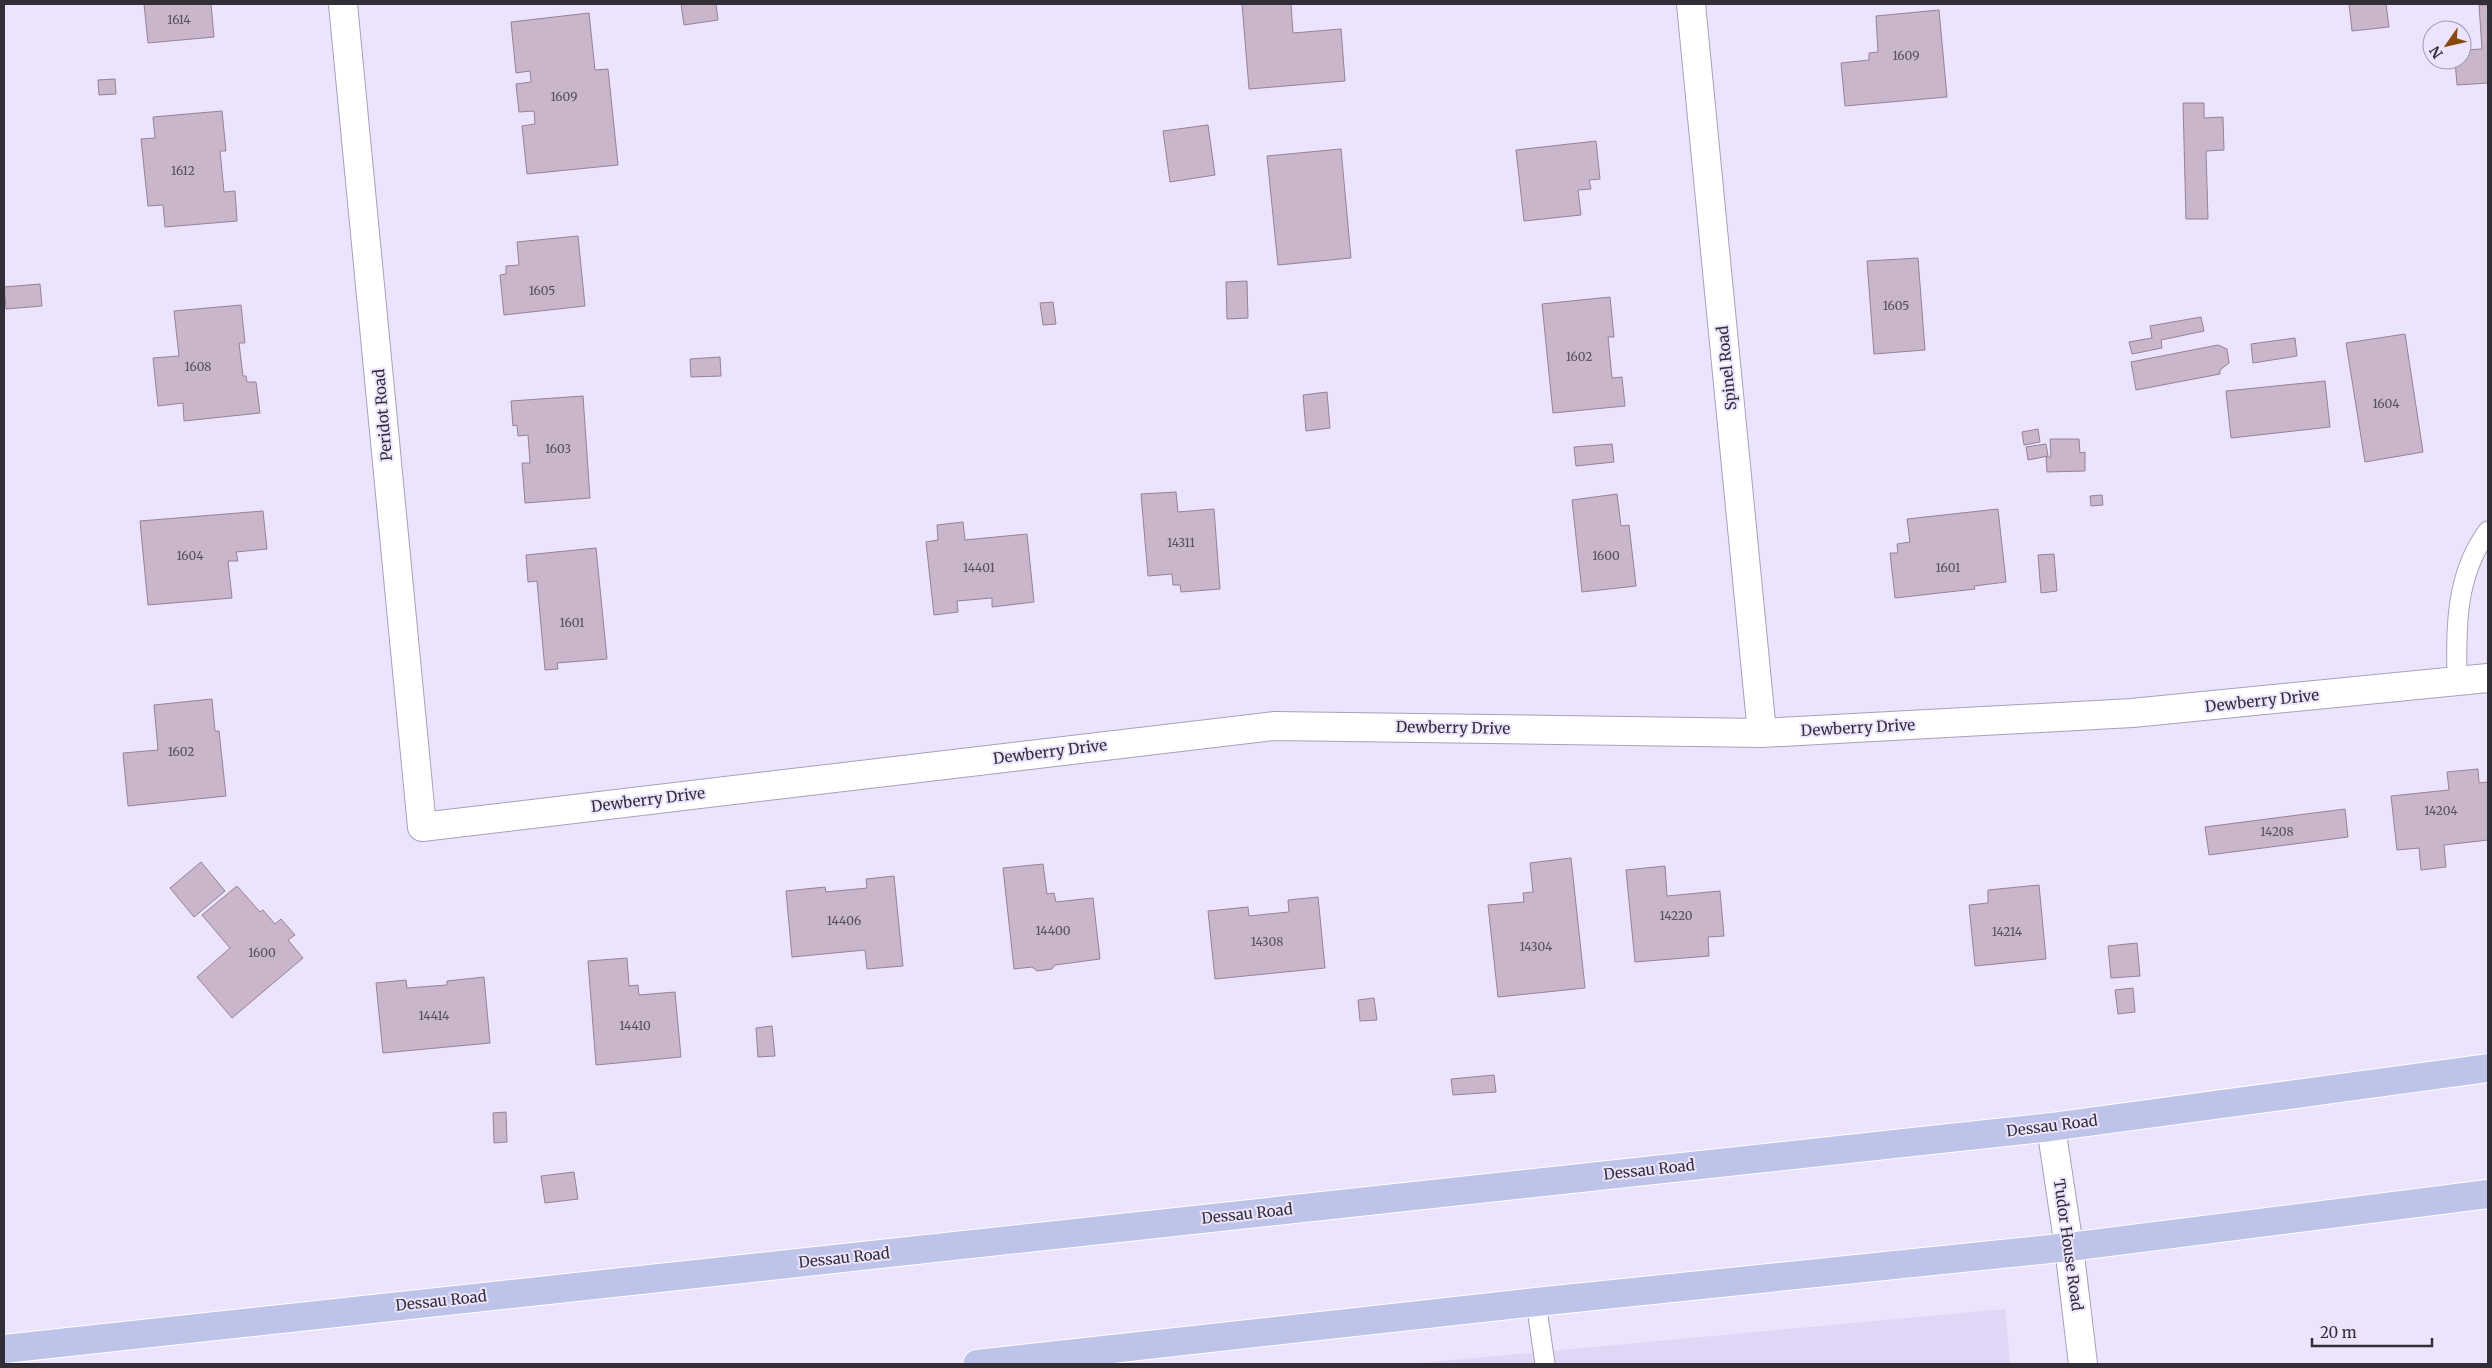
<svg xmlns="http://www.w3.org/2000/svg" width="2492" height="1368" font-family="Merriweather,serif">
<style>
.built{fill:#e0d6f6}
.building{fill:#c9b6ca;stroke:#958296}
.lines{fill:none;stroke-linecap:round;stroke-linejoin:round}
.service-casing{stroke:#a8a0b9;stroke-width:21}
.minor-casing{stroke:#a8a0b9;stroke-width:30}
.tertiary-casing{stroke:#a8a0b9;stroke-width:30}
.primary-casing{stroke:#fff;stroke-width:30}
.service{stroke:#fff;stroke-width:19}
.minor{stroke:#fff;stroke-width:28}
.tertiary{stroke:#fff;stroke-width:28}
.primary{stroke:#bec3e9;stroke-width:28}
.labels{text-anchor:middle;stroke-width:4;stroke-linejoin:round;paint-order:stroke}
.number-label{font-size:12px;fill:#57505c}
.street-label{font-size:15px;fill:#312e37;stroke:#ece3fd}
</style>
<rect width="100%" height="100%" fill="#ece3fd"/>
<!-- built -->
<path class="built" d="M2005 1309 2010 1364H1409Z"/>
<!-- building -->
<path class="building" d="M144 4H211L214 37 148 43Z
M681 4H716L718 20 684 25Z
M1242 4H1291L1293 33 1341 29 1345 81 1249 89Z
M2349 4H2386L2389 27 2352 31Z
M2479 5H2488V83L2457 85 2455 60H2462V50L2482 49Z
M1939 10 1947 97 1845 106 1841 63 1869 60V53L1878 52 1876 16Z
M589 13 595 70 608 69 618 165 527 174 522 126 535 124 534 111 519 112 516 84 531 82 530 71 516 73 511 22Z
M115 79 116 94 99 95 98 80Z
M2183 103H2204V118L2223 117V119L2224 150 2206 151 2208 219H2186Z
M222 111 226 151H220L224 192 235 191 237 221 165 227 163 205 148 206 141 139 155 138 153 117Z
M1208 125 1215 175 1170 182 1163 131Z
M1596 141 1600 179 1589 180 1591 189 1578 190 1581 215 1524 221 1516 150Z
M1341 149 1351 258 1278 265 1267 156Z
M578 236 585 306 504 315 500 275 506 274V266L519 265 517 242Z
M1918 258 1925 350 1874 354 1867 261Z
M1247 281 1248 318 1227 319 1226 282Z
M40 284 42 306 6 309 4 287Z
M1610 297 1614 337H1608L1612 378 1622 377 1625 406 1553 413 1542 304Z
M1053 302 1056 324 1043 325 1040 303Z
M241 305 245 343H239L243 376H246L247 382H256L260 413 184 421 183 403 158 406 153 358 179 356 174 311Z
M2201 317 2204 331 2161 340 2162 348 2132 354 2129 342 2152 338 2150 326Z
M2405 334 2423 452 2365 462 2346 343Z
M2295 338 2297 356 2253 363 2251 344Z
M2218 345 2227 349 2229 363 2220 370V374L2136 390 2131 362Z
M720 357 721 376 691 377 690 359Z
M2325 381 2330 427 2231 438 2226 391Z
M1327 392 1330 428 1306 431 1303 395Z
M583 396 590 498 525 503 522 463H530L528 435 518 436 517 425 513 426 511 401Z
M2038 429 2040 442 2024 445 2022 432Z
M2050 439H2079L2080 453 2085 452V471L2047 472 2046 457H2051Z
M1612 444 1614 462 1576 466 1574 447Z
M2046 444 2048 456 2028 460 2026 447Z
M1176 492 1178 512 1214 509 1220 589 1181 592 1180 585H1173L1172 574 1148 576 1141 494Z
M1617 494 1621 526 1629 525 1636 586 1582 592 1572 500Z
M2102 495 2103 505 2091 506 2090 496Z
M1998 509 2006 582 1974 586 1975 589 1895 598 1890 553H1898L1897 544 1910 542 1907 519Z
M263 511 267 549 236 552 238 561H228L232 598 148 605 140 521Z
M963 522 965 540 1027 534 1034 602 992 607V598L957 601 958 612 934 615 926 542 938 540 937 525Z
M596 548 607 659 557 663 558 669 545 670 537 581 528 582 526 555Z
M2054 554 2057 591 2041 593 2038 555Z
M212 699 215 731H219L226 796 128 806 123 753 158 750 154 705Z
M2478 769 2479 783 2488 782V840L2444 845 2446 867 2421 870 2419 848 2397 850 2391 796 2449 790 2447 772Z
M2345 809 2348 837 2209 855 2205 827Z
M1571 858 1585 988 1498 997 1488 905 1524 902 1523 893 1533 892 1530 863Z
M201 862 225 891 194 917 170 888Z
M1043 864 1047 894 1054 893 1056 902 1093 898 1100 959 1055 965 1052 969 1037 971 1032 967 1014 969 1003 868Z
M1665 866 1667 896 1720 891 1724 936 1708 937 1709 956 1635 962 1626 870Z
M894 876 903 966 867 969 865 950 792 957 786 891 825 887 826 892 867 888 866 879Z
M2039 885 2046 959 1975 966 1969 905 1988 903V890Z
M237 886 260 912 263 910 275 924 281 919 295 935 288 940 303 958 232 1018 197 977 230 948 202 915Z
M1318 897 1325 968 1215 979 1208 911 1248 907 1249 916 1289 912 1288 900Z
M2137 943 2140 976 2111 978 2108 946Z
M627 958 629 986 638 985 639 995 675 992 681 1057 596 1065 588 961Z
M484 977 490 1043 383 1053 376 983 406 980 407 988 447 985V981Z
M2133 988 2135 1012 2118 1014 2115 990Z
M1374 998 1377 1020 1360 1021 1358 1000Z
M772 1026 775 1056 758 1057 756 1028Z
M1494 1075 1496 1092 1453 1095 1451 1079Z
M506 1112 507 1142 494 1143 493 1113Z
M574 1172 578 1199 545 1203 541 1176Z"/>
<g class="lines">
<defs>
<path id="service" d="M2457 681C2456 629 2455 575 2488 531
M1536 1302 1545 1364"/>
<path id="minor" d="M343 4 422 827 1274 726 1762 733 2132 713 2488 678
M1691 4 1762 733"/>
<path id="tertiary" d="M2051 1127 2069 1247 2083 1364"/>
<path id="primary" d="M4 1349 2051 1127 2488 1068
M977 1364 1536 1302 2069 1247 2488 1194"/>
</defs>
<!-- service casing -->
<use href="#service" class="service-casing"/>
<!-- minor casing -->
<use href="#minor" class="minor-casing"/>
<!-- tertiary casing -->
<use href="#tertiary" class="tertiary-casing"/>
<!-- primary casing -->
<use href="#primary" class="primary-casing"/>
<!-- service -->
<use href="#service" class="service"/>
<!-- minor -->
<use href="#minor" class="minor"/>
<!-- tertiary -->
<use href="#tertiary" class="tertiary"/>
<!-- primary -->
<use href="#primary" class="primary"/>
</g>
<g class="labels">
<!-- number labels -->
<g class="number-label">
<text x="179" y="24">1614</text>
<text x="1906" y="60">1609</text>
<text x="564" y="101">1609</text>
<text x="183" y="175">1612</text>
<text x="542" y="295">1605</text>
<text x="1896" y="310">1605</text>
<text x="1579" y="361">1602</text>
<text x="198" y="371">1608</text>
<text x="2386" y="408">1604</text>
<text x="558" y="453">1603</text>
<text x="1181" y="547">14311</text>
<text x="190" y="560">1604</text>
<text x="1606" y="560">1600</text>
<text x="979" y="572">14401</text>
<text x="1948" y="572">1601</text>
<text x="572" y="627">1601</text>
<text x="181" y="756">1602</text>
<text x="2441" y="815">14204</text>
<text x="2277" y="836">14208</text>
<text x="1676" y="920">14220</text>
<text x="844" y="925">14406</text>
<text x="1053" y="935">14400</text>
<text x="2007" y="936">14214</text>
<text x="1267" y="946">14308</text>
<text x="1536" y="951">14304</text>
<text x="262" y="957">1600</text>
<text x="434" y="1020">14414</text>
<text x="635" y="1030">14410</text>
</g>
<!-- street labels -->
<g class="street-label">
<text transform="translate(1727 368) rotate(-96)" y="5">Spinel Road</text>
<text transform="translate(383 415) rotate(-95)" y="5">Peridot Road</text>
<text transform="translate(2262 701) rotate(-6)" y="5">Dewberry Drive</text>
<text transform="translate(1453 728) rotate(1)" y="5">Dewberry Drive</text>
<text transform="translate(1858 728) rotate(-3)" y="5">Dewberry Drive</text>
<text transform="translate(1050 752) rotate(-7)" y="5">Dewberry Drive</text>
<text transform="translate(648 800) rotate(-7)" y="5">Dewberry Drive</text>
<text transform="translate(2052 1126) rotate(-7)" y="5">Dessau Road</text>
<text transform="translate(1649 1170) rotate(-6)" y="5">Dessau Road</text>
<text transform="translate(1247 1214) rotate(-6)" y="5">Dessau Road</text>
<text transform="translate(2068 1245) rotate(82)" y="5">Tudor House Road</text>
<text transform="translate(844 1258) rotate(-6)" y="5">Dessau Road</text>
<text transform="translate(441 1301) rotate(-6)" y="5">Dessau Road</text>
</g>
</g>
<!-- border -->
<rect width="2492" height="1368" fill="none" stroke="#312e37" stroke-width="10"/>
<!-- north arrow -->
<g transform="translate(2447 45) rotate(236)"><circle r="24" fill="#ece3fd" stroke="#a19bae"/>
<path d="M0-4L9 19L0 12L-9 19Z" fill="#88490e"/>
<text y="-8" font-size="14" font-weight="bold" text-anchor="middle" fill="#312e37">N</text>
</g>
<!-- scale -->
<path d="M2312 1338v8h120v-8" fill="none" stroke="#312e37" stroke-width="2.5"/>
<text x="2320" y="1338" font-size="15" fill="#312e37" stroke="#ece3fd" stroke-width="4" paint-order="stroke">20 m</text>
</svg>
